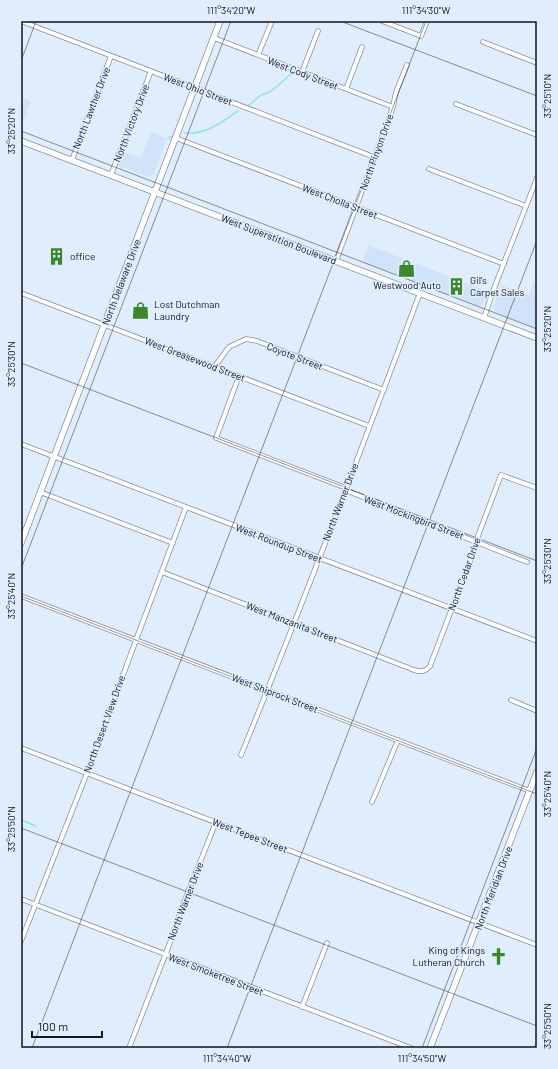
<svg xmlns="http://www.w3.org/2000/svg" width="558" height="1069" font-family="Barlow,sans-serif">
<style>
.built{fill:#d1e3f9}
.lines{fill:none;stroke-linecap:round;stroke-linejoin:round}
.stream{stroke:#90e2ed;stroke-width:1.5}
.street-casing{stroke:#838f9d;stroke-width:5.5}
.secondary-casing{stroke:#838f9d;stroke-width:7}
.street{stroke:#fff;stroke-width:4}
.secondary{stroke:#fff;stroke-width:5.5}
.ticks{fill:none;stroke:#11161b;stroke-width:1;stroke-opacity:0.45}
.labels{text-anchor:middle;stroke-width:3;stroke-linejoin:round;paint-order:stroke}
.street-label{font-size:10px;fill:#11161b;stroke:#e0edfc}
.poi-label{font-size:10px;fill:#11161b;stroke:#e0edfc;text-anchor:start}
.neatline{fill:none;stroke:#11161b;stroke-width:1.5}
.ticks-label{font-size:10px;text-anchor:middle;fill:#11161b}
</style>
<rect width="100%" height="100%" fill="#e0edfc"/>
<!-- built -->
<path class="built" d="M21 97 31 101 21 128Z
M151 132 167 139 153 175 148 177 118 166 124 152 141 158Z
M368 245 487 291 483 304 477 306 362 262Z
M534 282 537 283V329L497 313 493 308 501 285 529 295Z"/>
<g class="lines">
<!-- stream -->
<path class="stream" d="M249 105 261 95 270 92 275 88 292 73
M184 133C205 135 221 123 238 111
M168 138 173 136
M21 820 36 826"/>
<defs>
<path id="street" d="M21 21 374 157
M382 21 421 36 427 21
M214 38 393 107
M483 42 537 63
M258 55 272 21
M302 72 318 31
M346 89 362 47
M456 104 537 135
M176 138 504 264
M72 160 111 56
M429 169 526 206
M111 175 151 71
M336 261 393 107 396 92 407 65
M21 293 369 426
M484 318 493 291 537 178
M215 366 229 347 246 339 257 341 384 390
M239 376 216 438 346 488
M21 444 537 641
M345 490 527 562
M40 492 173 543
M162 572 414 670C421 672 425 672 430 666L475 548 478 536 501 475 537 488
M21 596 530 791
M511 700 537 711
M21 748 537 945
M241 755C304 602 362 447 420 293
M372 802 398 740
M21 899 411 1048
M21 941 87 773 136 640 186 507
M302 1007 327 943
M129 1048 171 940 181 910 216 822
M537 1048V1047"/>
<path id="secondary" d="M21 141 537 338
M21 543 220 21
M430 1048 537 772"/>
</defs>
<!-- street casing -->
<use href="#street" class="street-casing"/>
<!-- secondary casing -->
<use href="#secondary" class="secondary-casing"/>
<!-- street -->
<use href="#street" class="street"/>
<!-- secondary -->
<use href="#secondary" class="secondary"/>
</g>
<!-- ticks -->
<path class="ticks" d="M340 21 537 96M21 61 36 21M21 131 537 329M21 363 537 561M21 569 231 21M21 596 537 794M21 828 537 1026M32 1048 426 21M227 1048 537 240M422 1048 537 748"/>
<!-- icons -->
<defs>
<symbol id="building-bare" viewBox="-9 -9 18 18"><path d="M-4-6H4V6H1V3H-1V6H-4ZM-2.5-4.3h1.7v1.8h-1.7ZM.8-4.3h1.7v1.8H.8ZM-2.5-1h1.7V.8h-1.7ZM.8-1h1.7V.8H.8Z" fill="#3e862c" stroke="#e0edfc" stroke-width="2.5" paint-order="stroke"/></symbol>
<symbol id="shop-bare" viewBox="-9 -9 18 18"><path d="M-5-2.5h2.3a2.7 3.5 0 0 1 5.4 0H5L5.5 6h-11ZM-1.5-2.5h3a1.5 2.3 0 0 0-3 0Z" fill="#3e862c" stroke="#e0edfc" stroke-width="2.5" paint-order="stroke"/></symbol>
<symbol id="church-bare" viewBox="-9 -9 18 18"><path d="M-1.2-6h2.4v3.5h3.3v2.4h-3.3V6h-2.4V-.1h-3.3v-2.4h3.3Z" fill="#3e862c" stroke="#e0edfc" stroke-width="2.5" paint-order="stroke"/></symbol>
</defs>
<g fill-rule="evenodd">
<use href="#building-bare" x="44" y="244" width="25" height="25"/>
<use href="#shop-bare" x="394" y="256" width="25" height="25"/>
<use href="#building-bare" x="444" y="274" width="25" height="25"/>
<use href="#shop-bare" x="128" y="298" width="25" height="25"/>
<use href="#church-bare" x="486" y="944" width="25" height="25"/>
</g>
<g class="labels">
<!-- street labels -->
<g class="street-label">
<text transform="translate(303 73) rotate(21)" y="4">West Cody Street</text>
<text transform="translate(198 89) rotate(21)" y="4">West Ohio Street</text>
<text transform="translate(91 108) rotate(-69)" y="4">North Lawther Drive</text>
<text transform="translate(131 123) rotate(-69)" y="4">North Victory Drive</text>
<text transform="translate(376 152) rotate(-70)" y="4">North Pinyon Drive</text>
<text transform="translate(340 201) rotate(21)" y="4">West Cholla Street</text>
<text transform="translate(279 239) rotate(21)" y="4">West Superstition Boulevard</text>
<text transform="translate(121 282) rotate(-69)" y="4">North Delaware Drive</text>
<text transform="translate(295 356) rotate(21)" y="4">Coyote Street</text>
<text transform="translate(195 359) rotate(21)" y="4">West Greasewood Street</text>
<text transform="translate(340 502) rotate(-69)" y="4">North Warner Drive</text>
<text transform="translate(414 517) rotate(21)" y="4">West Mockingbird Street</text>
<text transform="translate(279 543) rotate(21)" y="4">West Roundup Street</text>
<text transform="translate(464 574) rotate(-70)" y="4">North Cedar Drive</text>
<text transform="translate(292 622) rotate(21)" y="4">West Manzanita Street</text>
<text transform="translate(275 693) rotate(21)" y="4">West Shiprock Street</text>
<text transform="translate(104 724) rotate(-70)" y="4">North Desert View Drive</text>
<text transform="translate(250 835) rotate(21)" y="4">West Tepee Street</text>
<text transform="translate(493 888) rotate(-69)" y="4">North Meridian Drive</text>
<text transform="translate(185 901) rotate(-69)" y="4">North Warner Drive</text>
<text transform="translate(216 974) rotate(21)" y="4">West Smoketree Street</text>
</g>
<!-- poi labels -->
<g class="poi-label">
<text x="70" y="260">office</text>
<text x="470" y="284">Gil's<tspan x="470" dy="12">Carpet Sales</tspan></text>
<text x="407" y="289" text-anchor="middle">Westwood Auto</text>
<text x="154" y="308">Lost Dutchman<tspan x="154" dy="12">Laundry</tspan></text>
<text x="485" y="954" text-anchor="end">King of Kings<tspan x="485" dy="12">Lutheran Church</tspan></text>
</g>
</g>
<!-- border -->
<rect width="558" height="1069" fill="none" stroke="#e0edfc" stroke-width="44"/>
<!-- scale -->
<path d="M32 1031v6h70v-6" fill="none" stroke="#11161b" stroke-width="2"/>
<text x="38" y="1031" font-size="12" fill="#11161b" stroke="#e0edfc" stroke-width="3" paint-order="stroke">100 m</text>
<rect x="22" y="22" width="514" height="1025" class="neatline"/>
<g class="ticks-label">
<text x="231" y="14">111°34'20"W</text>
<text x="426" y="14">111°34'30"W</text>
<text transform="translate(547 96) rotate(-90)" y="4">33°25'10"N</text>
<text transform="translate(11 131) rotate(-90)" y="4">33°25'20"N</text>
<text transform="translate(547 329) rotate(-90)" y="4">33°25'20"N</text>
<text transform="translate(11 364) rotate(-90)" y="4">33°25'30"N</text>
<text transform="translate(547 561) rotate(-90)" y="4">33°25'30"N</text>
<text transform="translate(11 596) rotate(-90)" y="4">33°25'40"N</text>
<text transform="translate(547 794) rotate(-90)" y="4">33°25'40"N</text>
<text transform="translate(11 829) rotate(-90)" y="4">33°25'50"N</text>
<text transform="translate(547 1026) rotate(-90)" y="4">33°25'50"N</text>
<text x="227" y="1062">111°34'40"W</text>
<text x="422" y="1062">111°34'50"W</text>
</g>
</svg>
